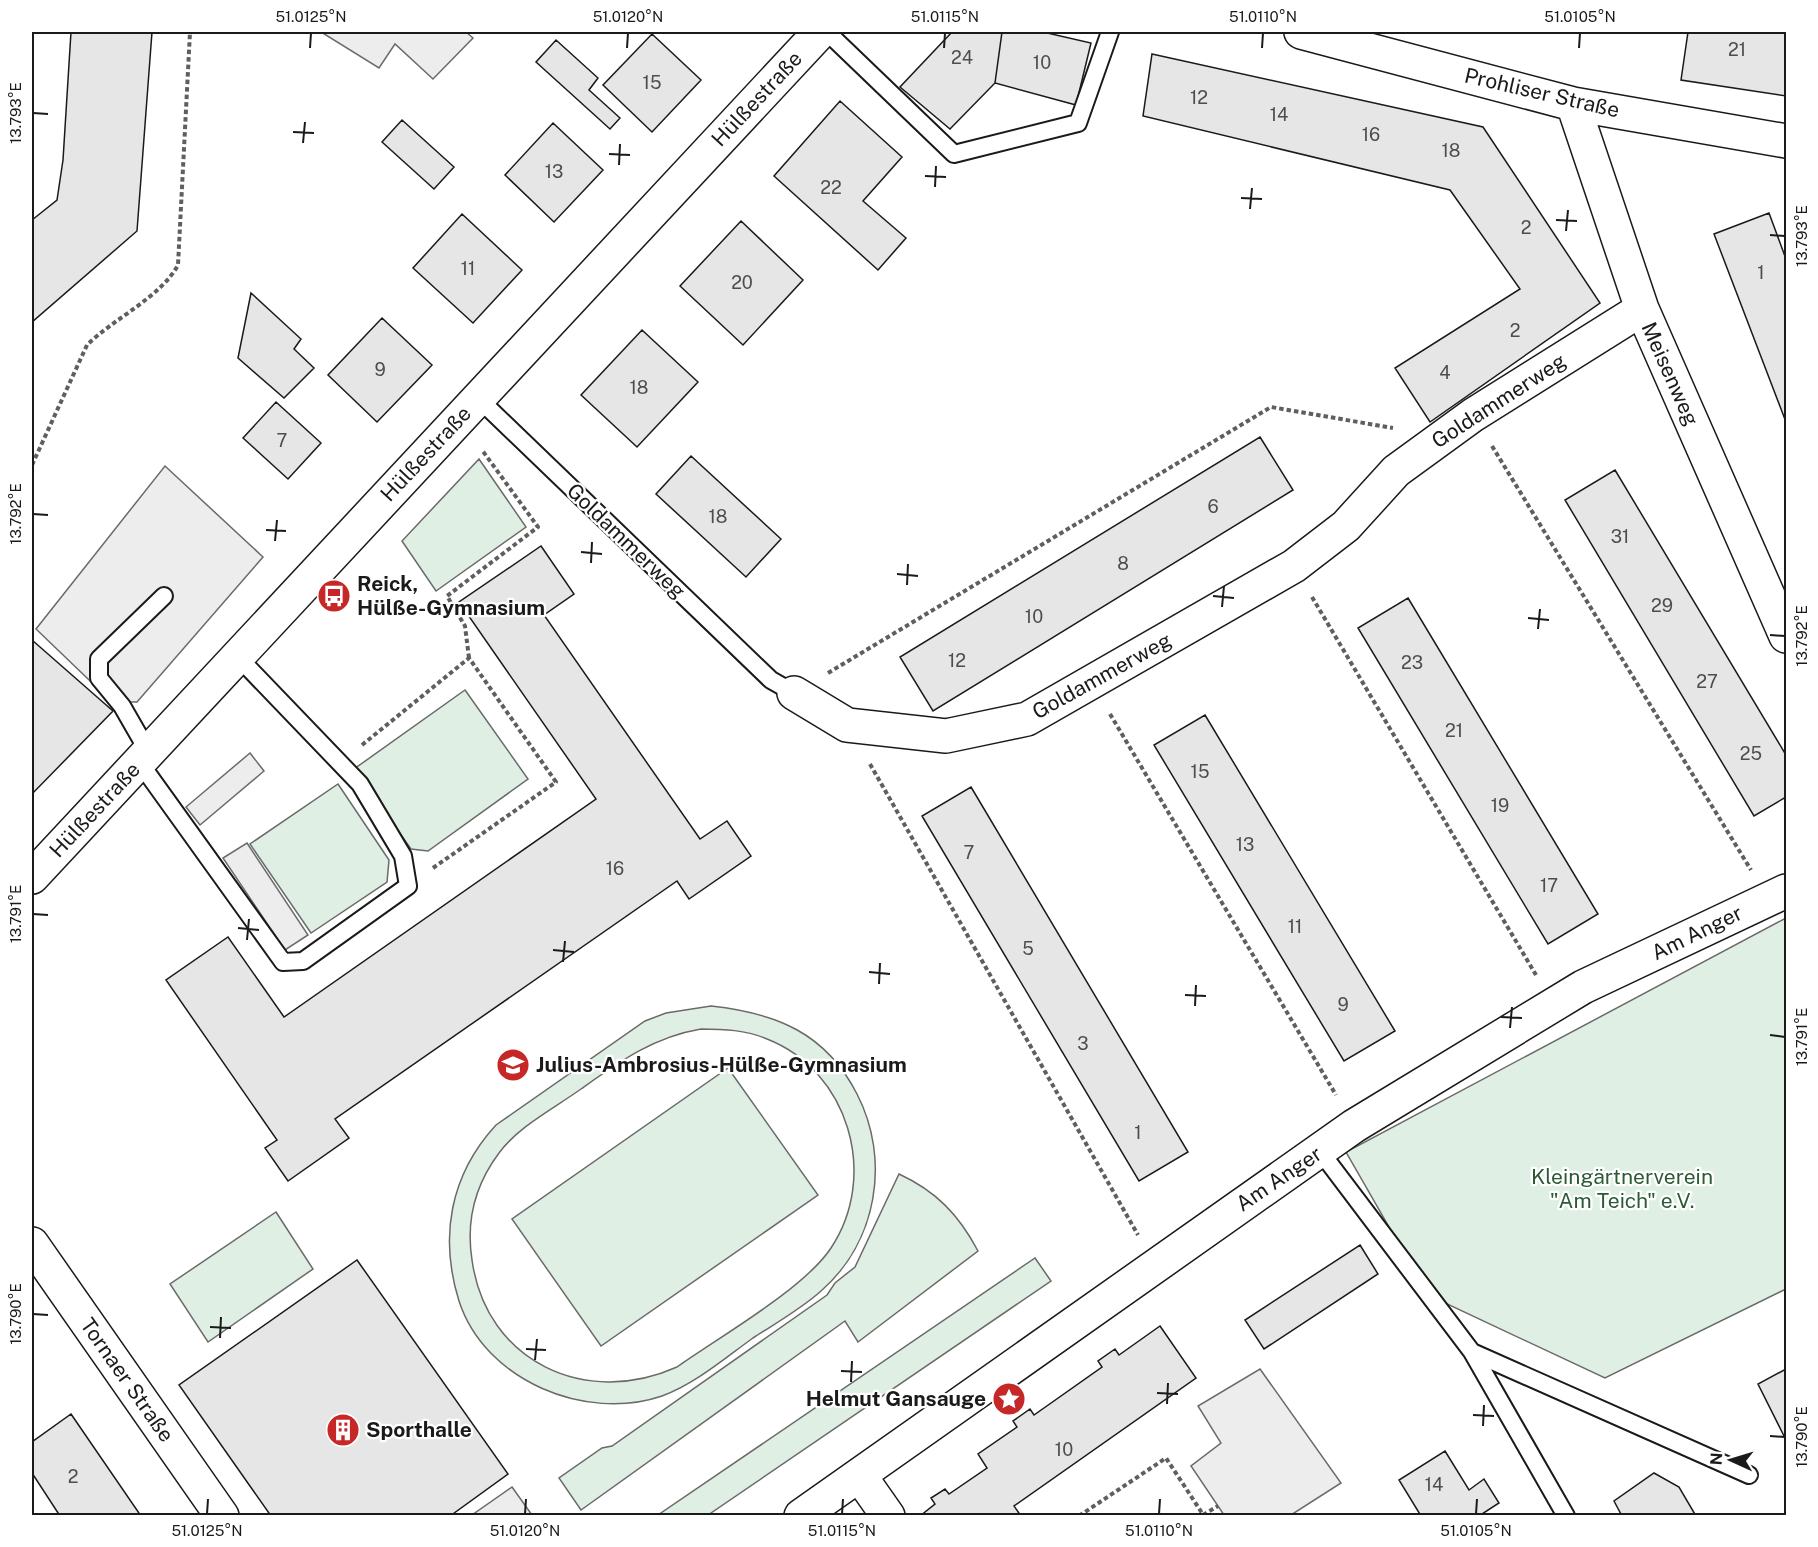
<svg xmlns="http://www.w3.org/2000/svg" width="1818" height="1547" font-family="'Public Sans',sans-serif">
<style>
.green{fill:#e0efe3;stroke:#6a6a6a;stroke-width:1.5;fill-rule:evenodd}
.parking{fill:#ededed;stroke:#6a6a6a;stroke-width:1.5}
.building{fill:#e6e6e6;stroke:#1a1a1a;stroke-width:1.5}
.lines{fill:none;stroke-linecap:round;stroke-linejoin:round}
.service-casing{stroke:#1a1a1a;stroke-width:20}
.minor-casing{stroke:#1a1a1a;stroke-width:36}
.path{stroke:#5f5f5f;stroke-width:4;stroke-dasharray:4.5 3;stroke-linecap:butt}
.service{stroke:#fff;stroke-width:16}
.minor{stroke:#fff;stroke-width:33}
.ticks{fill:none;stroke:#1a1a1a;stroke-width:2}
.labels{text-anchor:middle;stroke-width:4.5;stroke-linejoin:round;paint-order:stroke}
.number-label{font-size:18px;fill:#4d4d4d}
.street-label{font-size:21px;fill:#1a1a1a;stroke:#fff}
.poi-label{font-size:21px;font-weight:bold;fill:#1a1a1a;stroke:#fff;text-anchor:start}
.park-label{font-size:21px;fill:#2b5a34;stroke:#fff}
.neatline{fill:none;stroke:#1a1a1a;stroke-width:2}
.ticks-label{font-size:15px;text-anchor:middle;fill:#1a1a1a}
</style>
<rect width="100%" height="100%" fill="#fff"/>
<!-- green -->
<path class="green" d="M479 459 526 527 436 591 402 541Z
M465 690 528 779 428 851 411 849 354 769Z
M338 784 389 860 387 882 311 933 250 844Z
M1786 918V1289L1605 1378 1428 1295 1346 1152Z
M711 1006C776 1013 826 1033 857 1094 891 1160 877 1242 821 1291 801 1309 776 1323 753 1338 725 1358 695 1384 662 1396 586 1422 485 1381 459 1301 439 1237 450 1175 496 1125L645 1021 666 1013ZM701 1029C724 1029 746 1030 767 1039 849 1071 879 1176 831 1248 804 1289 719 1337 677 1367 586 1408 486 1362 472 1260 466 1222 475 1185 499 1153 519 1126 553 1109 581 1089 619 1062 653 1037 701 1029Z
M728 1068 818 1195 601 1346 512 1219Z
M899 1174C936 1191 959 1215 978 1251L858 1342 845 1321 581 1510 559 1478 602 1448 612 1446 827 1295 835 1283 855 1267Z
M276 1212 313 1269 208 1342 170 1284Z
M1035 1258 1051 1281 708 1515H658Z"/>
<!-- parking -->
<path class="parking" d="M321 32H466L473 38 433 79 395 44 379 68Z
M165 466 263 557 137 702H112L36 629Z
M250 753 264 771 200 825 186 807Z
M247 843 308 935 285 950 223 858Z
M1260 1369 1341 1483 1291 1515H1224L1191 1466 1221 1443 1198 1406Z
M512 1487 532 1515H472Z"/>
<!-- building -->
<path class="building" d="M71 32H152L137 231 32 322V220L57 200 63 160Z
M952 32H1002L995 83 950 129 900 87Z
M1002 32H1043L1091 43 1076 105 995 83Z
M1688 32H1786V96L1681 80Z
M652 34 701 80 652 132 603 85Z
M556 40 598 78 589 90 620 118 610 129 536 62Z
M1152 54 1483 127 1600 303 1430 422 1395 368 1520 289 1450 190 1143 116Z
M840 101 902 157 863 201 906 238 878 270 774 176Z
M402 120 454 167 434 189 382 142Z
M553 123 603 170 554 222 505 175Z
M1769 213 1786 259V422L1714 234Z
M462 214 522 270 473 323 413 268Z
M741 221 803 280 743 345 680 286Z
M251 293 301 339 294 349 314 368 284 398 238 358Z
M382 318 432 365 377 422 328 375Z
M642 330 698 382 637 447 581 395Z
M276 402 321 443 288 479 243 438Z
M1260 437 1293 490 933 711 900 657Z
M691 456 781 539 746 577 656 494Z
M1615 470 1786 755V797L1754 816 1565 500Z
M541 546 574 594 544 615 700 839 727 821 751 856 689 899 677 881 335 1119 349 1138 288 1181 265 1148 277 1140 166 980 228 937 284 1017 596 799 459 602Z
M1408 598 1598 914 1548 944 1358 628Z
M32 640 113 711 32 794Z
M1205 715 1395 1031 1344 1061 1154 745Z
M971 787 1188 1152 1139 1181 922 816Z
M1360 1245 1378 1274 1264 1349 1245 1320Z
M357 1260 508 1474 450 1516H271L179 1385Z
M1160 1326 1196 1378 1014 1506 1021 1516H920L935 1504 931 1498 945 1489 949 1494 987 1468 978 1454 1017 1427 1013 1421 1030 1409 1034 1415 1102 1367 1098 1361 1115 1349 1119 1355Z
M1786 1369V1440L1758 1384Z
M71 1414 141 1516H60L32 1473V1442Z
M1445 1451 1469 1490 1484 1479 1499 1503 1479 1516H1421L1399 1480Z
M1654 1473 1679 1487 1696 1516H1622L1614 1501Z"/>
<g class="lines">
<defs>
<path id="service" d="M827 32 954 154 1078 123 1110 32
M478 398 771 680 794 693
M149 753 122 706 99 678V659L164 596
M140 763 283 962 303 961 408 886 403 856 360 784 239 658
M1320 1151 1472 1352 1749 1475
M1472 1352 1566 1516"/>
<path id="minor" d="M1301 32 1573 104 1786 141
M1573 104 1642 309 1786 636
M794 693 847 725 946 736 1027 719 1294 566 1346 526 1396 471 1473 415 1642 309
M32 877 820 32
M32 1244 222 1516
M860 1476 888 1516
M801 1516 1354 1126 1583 987 1786 891"/>
</defs>
<!-- service casing -->
<use href="#service" class="service-casing"/>
<!-- minor casing -->
<use href="#minor" class="minor-casing"/>
<!-- path -->
<path class="path" d="M1785 256 1786 255
M1492 446 1751 870
M32 465 87 345C113 319 161 297 178 265L190 32
M1312 597 1536 975
M469 658 465 626 447 596 538 527 482 450
M828 673 1271 407 1393 428
M1110 714 1336 1095
M362 745 469 658 556 782 433 868
M870 764 1138 1235
M1203 1515 1218 1506
M1079 1516 1166 1458 1204 1516"/>
<!-- service -->
<use href="#service" class="service"/>
<!-- minor -->
<use href="#minor" class="minor"/>
</g>
<!-- ticks -->
<path class="ticks" d="M310 48 311 33M627 48 628 33M944 48 945 33M1262 48 1263 33M1579 48 1580 33M33 113 48 114M293 132 314 133M303 143 305 122M609 154 630 155M619 165 620 144M925 176 946 177M935 187 936 166M1241 198 1262 199M1250 209 1252 188M1556 220 1577 221M1566 231 1568 210M1770 235 1785 236M33 514 48 515M266 530 286 531M275 541 277 520M581 552 602 554M591 563 592 542M897 574 918 576M907 585 908 564M1213 596 1234 598M1222 607 1224 586M1528 618 1549 620M1538 629 1540 609M1770 635 1785 636M33 914 48 915M238 928 259 930M247 940 249 919M553 950 574 952M563 962 565 941M869 972 890 974M879 984 880 963M1185 995 1206 996M1195 1006 1196 985M1501 1017 1522 1018M1510 1028 1512 1007M1770 1035 1785 1037M33 1314 48 1315M210 1327 231 1328M220 1338 221 1317M526 1349 546 1350M535 1360 537 1339M841 1371 862 1372M851 1382 852 1361M1157 1393 1178 1394M1167 1404 1168 1383M1473 1415 1494 1416M1483 1426 1484 1405M1770 1436 1785 1437M207 1514 208 1499M525 1514 526 1499M842 1514 843 1499M1159 1514 1160 1499M1476 1514 1477 1499"/>
<!-- icons -->
<defs>
<symbol id="bus-disc" viewBox="-11 -11 22 22"><circle r="9.5" fill="#c62828" stroke="#fff"/><path d="M-5-6H5V4H4V6H2V4H-2V6H-4V4H-5ZM-3.5-4V0h7V-4ZM-3.5 1.2v1.5H-2V1.2ZM2 1.2v1.5H3.5V1.2Z" fill="#fff"/></symbol>
<symbol id="school-disc" viewBox="-11 -11 22 22"><circle r="9.5" fill="#c62828" stroke="#fff"/><path d="M0-5L7-2L0 1L-7-2ZM-4 1L0 2.5L4 1V4Q0 6-4 4Z" fill="#fff"/></symbol>
<symbol id="sight-disc" viewBox="-11 -11 22 22"><circle r="9.5" fill="#c62828" stroke="#fff"/><path d="M0-6L1.8-2.2L6-1.7L2.9 1.2L3.7 5.4L0 3.3L-3.7 5.4L-2.9 1.2L-6-1.7L-1.8-2.2Z" fill="#fff"/></symbol>
<symbol id="building-disc" viewBox="-11 -11 22 22"><circle r="9.5" fill="#c62828" stroke="#fff"/><path d="M-4-6H4V6H1V3H-1V6H-4ZM-2.5-4.3h1.7v1.8h-1.7ZM.8-4.3h1.7v1.8H.8ZM-2.5-1h1.7V.8h-1.7ZM.8-1h1.7V.8H.8Z" fill="#fff"/></symbol>
</defs>
<g fill-rule="evenodd">
<use href="#bus-disc" x="315" y="577" width="38" height="38"/>
<use href="#school-disc" x="494" y="1046" width="38" height="38"/>
<use href="#sight-disc" x="990" y="1380" width="38" height="38"/>
<use href="#building-disc" x="324" y="1411" width="38" height="38"/>
</g>
<g class="labels">
<!-- number labels -->
<g class="number-label">
<text x="1737" y="56">21</text>
<text x="962" y="64">24</text>
<text x="1042" y="69">10</text>
<text x="652" y="89">15</text>
<text x="1199" y="104">12</text>
<text x="1279" y="121">14</text>
<text x="1371" y="141">16</text>
<text x="1451" y="157">18</text>
<text x="554" y="178">13</text>
<text x="831" y="194">22</text>
<text x="1526" y="234">2</text>
<text x="468" y="275">11</text>
<text x="1761" y="279">1</text>
<text x="742" y="289">20</text>
<text x="1515" y="337">2</text>
<text x="380" y="376">9</text>
<text x="1445" y="379">4</text>
<text x="639" y="394">18</text>
<text x="282" y="447">7</text>
<text x="1213" y="513">6</text>
<text x="718" y="523">18</text>
<text x="1620" y="543">31</text>
<text x="1123" y="570">8</text>
<text x="1662" y="612">29</text>
<text x="1034" y="623">10</text>
<text x="957" y="667">12</text>
<text x="1412" y="669">23</text>
<text x="1707" y="688">27</text>
<text x="1454" y="737">21</text>
<text x="1751" y="760">25</text>
<text x="1200" y="778">15</text>
<text x="1500" y="812">19</text>
<text x="1245" y="851">13</text>
<text x="969" y="859">7</text>
<text x="615" y="875">16</text>
<text x="1549" y="892">17</text>
<text x="1295" y="933">11</text>
<text x="1028" y="955">5</text>
<text x="1343" y="1011">9</text>
<text x="1083" y="1050">3</text>
<text x="1138" y="1139">1</text>
<text x="1064" y="1456">10</text>
<text x="73" y="1483">2</text>
<text x="1434" y="1491">14</text>
</g>
<!-- street labels -->
<g class="street-label">
<text transform="translate(1542 93) rotate(13)" y="7">Prohliser Straße</text>
<text transform="translate(757 99) rotate(-47)" y="7">Hülßestraße</text>
<text transform="translate(1670 374) rotate(66)" y="7">Meisenweg</text>
<text transform="translate(1499 401) rotate(-33)" y="7">Goldammerweg</text>
<text transform="translate(426 454) rotate(-47)" y="7">Hülßestraße</text>
<text transform="translate(626 541) rotate(44)" y="7">Goldammerweg</text>
<text transform="translate(1102 676) rotate(-29)" y="7">Goldammerweg</text>
<text transform="translate(95 810) rotate(-47)" y="7">Hülßestraße</text>
<text transform="translate(1697 933) rotate(-26)" y="7">Am Anger</text>
<text transform="translate(1279 1179) rotate(-34)" y="7">Am Anger</text>
<text transform="translate(127 1380) rotate(55)" y="7">Tornaer Straße</text>
</g>
<!-- poi labels -->
<g class="poi-label">
<text x="357" y="591">Reick,<tspan x="357" dy="24">Hülße-Gymnasium</tspan></text>
<text x="536" y="1072">Julius-Ambrosius-Hülße-Gymnasium</text>
<text x="986" y="1406" text-anchor="end">Helmut Gansauge</text>
<text x="366" y="1437">Sporthalle</text>
</g>
<!-- park labels -->
<g class="park-label">
<text x="1622" y="1184">Kleingärtnerverein<tspan x="1622" dy="24">"Am Teich" e.V.</tspan></text>
</g>
</g>
<!-- border -->
<rect width="1818" height="1547" fill="none" stroke="#ffffff" stroke-width="66"/>
<!-- north arrow -->
<g transform="translate(1731 1460) rotate(274)" stroke="#ffffff" stroke-width="4.5" paint-order="stroke">
<path d="M0-4.5L10 22L0 15L-10 22Z" fill="#1a1a1a"/>
<text y="-9" font-size="16" font-weight="bold" text-anchor="middle" fill="#1a1a1a">N</text>
</g>
<rect x="33" y="33" width="1752" height="1481" class="neatline"/>
<g class="ticks-label">
<text x="311" y="22">51.0125°N</text>
<text x="628" y="22">51.0120°N</text>
<text x="945" y="22">51.0115°N</text>
<text x="1263" y="22">51.0110°N</text>
<text x="1580" y="22">51.0105°N</text>
<text transform="translate(16 113) rotate(-90)" y="5">13.793°E</text>
<text transform="translate(1802 236) rotate(-90)" y="5">13.793°E</text>
<text transform="translate(16 514) rotate(-90)" y="5">13.792°E</text>
<text transform="translate(1802 636) rotate(-90)" y="5">13.792°E</text>
<text transform="translate(16 914) rotate(-90)" y="5">13.791°E</text>
<text transform="translate(1802 1037) rotate(-90)" y="5">13.791°E</text>
<text transform="translate(16 1314) rotate(-90)" y="5">13.790°E</text>
<text transform="translate(1802 1437) rotate(-90)" y="5">13.790°E</text>
<text x="207" y="1536">51.0125°N</text>
<text x="525" y="1536">51.0120°N</text>
<text x="842" y="1536">51.0115°N</text>
<text x="1159" y="1536">51.0110°N</text>
<text x="1476" y="1536">51.0105°N</text>
</g>
</svg>
